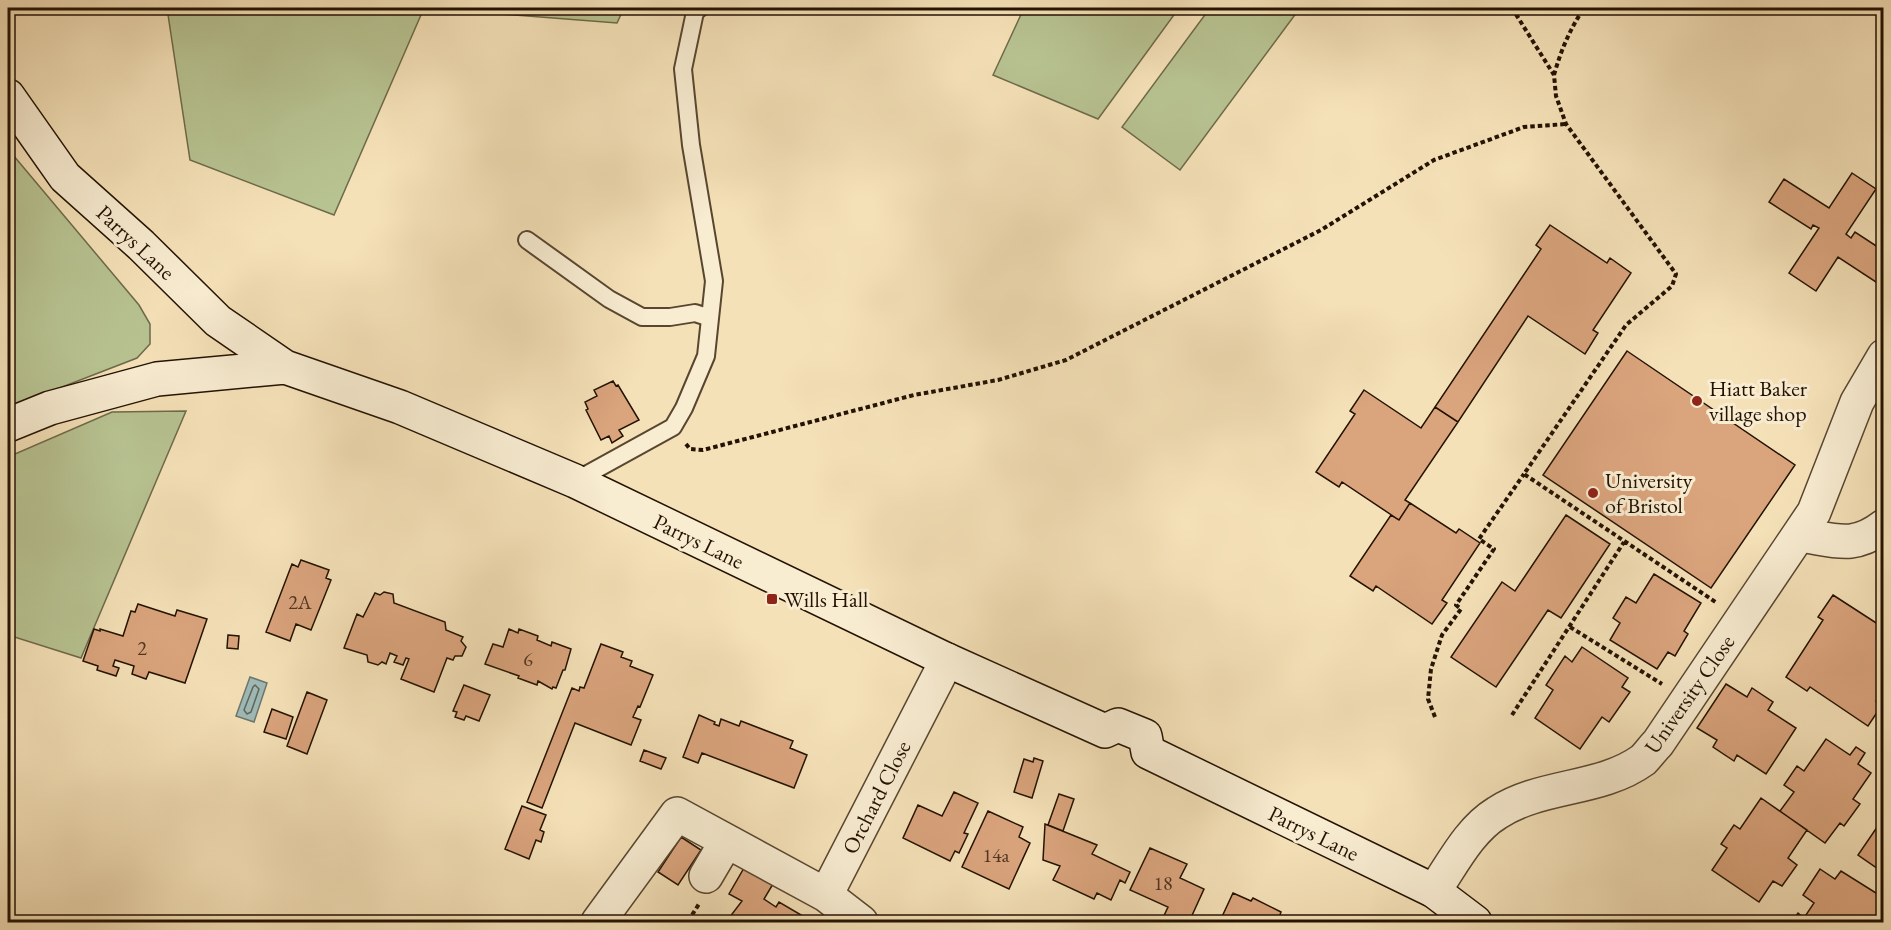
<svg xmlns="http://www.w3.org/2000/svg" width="1891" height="930" font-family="'EB Garamond',serif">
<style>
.green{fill:#b8c392;stroke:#6e6a4a;stroke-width:1.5}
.water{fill:#9fbbb8;stroke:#6d776f;stroke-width:1.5}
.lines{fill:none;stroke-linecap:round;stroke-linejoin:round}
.shore{stroke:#61665d;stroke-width:1.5}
.building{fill:#daa47d;stroke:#231202;stroke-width:1.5}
.service-casing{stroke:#584630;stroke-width:20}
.minor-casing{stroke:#584630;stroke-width:36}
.secondary-casing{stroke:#231202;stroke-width:36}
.path{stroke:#231202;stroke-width:4;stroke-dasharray:4.5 3;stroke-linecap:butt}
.service{stroke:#f8ecd1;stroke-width:16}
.minor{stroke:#f8ecd1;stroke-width:33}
.secondary{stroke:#f8ecd1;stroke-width:33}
.poi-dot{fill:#8f2418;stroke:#f8ecd1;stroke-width:2}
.labels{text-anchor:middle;stroke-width:6;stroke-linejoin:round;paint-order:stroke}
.number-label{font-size:20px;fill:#513621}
.street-label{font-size:22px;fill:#231202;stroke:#f8ecd1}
.poi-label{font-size:22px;fill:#231202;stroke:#f8ecd1;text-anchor:start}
</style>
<rect width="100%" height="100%" fill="#f5e1b8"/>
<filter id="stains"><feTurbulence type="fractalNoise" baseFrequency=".00333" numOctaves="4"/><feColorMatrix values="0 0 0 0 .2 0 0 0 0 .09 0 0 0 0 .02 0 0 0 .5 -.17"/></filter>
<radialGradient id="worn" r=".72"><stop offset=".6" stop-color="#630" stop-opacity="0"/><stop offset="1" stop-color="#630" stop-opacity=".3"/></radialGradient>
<!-- green -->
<path class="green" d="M167 8H624L617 23 424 8 334 215 190 160Z
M1024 8H1179L1098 119 993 75Z
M1210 8H1300L1180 170 1122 127Z
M8 149 139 305 150 324V344L137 358 8 408Z
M186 411 81 658 8 635V457L112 412Z"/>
<!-- water -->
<path class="water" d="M250 677 267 683 254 722 236 716Z"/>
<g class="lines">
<!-- shore -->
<path class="shore" d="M255 685 259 689 251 712 247 714 244 710 253 687Z"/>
</g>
<!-- building -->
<path class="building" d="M1852 173 1876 189 1846 234 1851 238 1855 232 1884 251V283L1882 286 1838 257 1816 291 1789 273 1819 228 1813 225 1811 229 1769 202 1784 179 1829 208Z
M1550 225 1607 263 1610 258 1631 273 1593 330 1598 333 1585 354 1528 316 1458 422 1435 407 1541 249 1536 245Z
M1627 351 1795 465 1711 588 1543 475Z
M613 381 616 386 618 385 639 420 619 430 623 436 612 443 609 436 601 440 586 410 588 409 585 402 597 396 594 390Z
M1364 390 1421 428 1435 407 1458 422 1405 500 1410 503 1399 520 1342 482 1339 487 1316 472 1355 414 1350 411Z
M1410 503 1456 533 1459 529 1480 543 1442 600 1447 603 1432 624 1376 586 1373 591 1350 576 1391 515 1399 520Z
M1566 515 1610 544 1561 618 1548 610 1496 687 1451 657 1502 582 1515 591Z
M301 560 329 570 326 578 331 580 311 630 296 624 290 641 266 632 292 564 298 567Z
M1654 574 1701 603 1684 631 1688 634 1675 656 1668 652 1657 669 1610 640 1620 623 1613 618 1626 597 1636 603Z
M384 592 393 594 394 603 445 622 446 630 463 637 461 641 466 647 462 656H455L453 660 447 658 434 692 401 679 409 659 406 658 403 665 394 662 397 656 390 653 386 664 382 662 378 665 368 662 367 655 344 648 357 614 363 617 375 593 380 595Z
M1833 595 1884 628V689L1876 701 1882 705 1868 726 1810 687 1807 691 1786 677 1823 620 1818 617Z
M138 604 175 616 177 610 207 619 185 683 149 672 146 679 132 674 134 666 115 660 113 666 119 668 116 676 97 670 98 666 83 661 94 629 100 631V629L123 636 131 611 135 612Z
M509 629 518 633 519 629 538 636 537 640 551 646 552 642 571 649 565 670H563L556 688 553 687 552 689 538 681 537 685 518 678 519 676 485 664 493 644 503 647Z
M228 635 239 636 238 649 227 648Z
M601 644 623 652 621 657 632 661 630 666 653 675 640 707 638 706 633 717 641 720 631 745 575 723 542 808 527 802 572 688 579 691 580 687 584 688Z
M1582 647 1628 678 1622 687 1630 692 1609 722 1602 717 1580 749 1535 718 1553 690 1546 685 1565 656 1572 662Z
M1726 684 1747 697 1752 688 1773 702 1768 710 1796 728 1766 774 1737 755 1734 761 1713 747 1717 740 1697 728Z
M464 685 490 695 479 721 466 716 464 720 455 717 457 712 453 711Z
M307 692 327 700 307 754 287 746Z
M272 709 293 717 286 739 264 732Z
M699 715 715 722 714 724 719 726 721 719 739 726 741 721 793 741 790 748 807 755 794 788 702 753 698 763 683 757Z
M1826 739 1850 755 1856 747 1865 753 1858 764 1871 773 1853 799 1860 804 1844 826 1840 823 1825 843 1780 811 1794 792 1784 785 1797 766 1804 771Z
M644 750 666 758 661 769 640 761Z
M1034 758 1043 761 1032 798 1014 792 1024 759 1033 762Z
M954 792 978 803 964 833 968 834 959 853 955 851 950 861 903 838 918 805 942 816Z
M1059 794 1074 799 1063 831 1048 825Z
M1761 798 1807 830 1788 858 1797 865 1782 886 1773 881 1759 902 1712 870 1727 848 1721 844 1734 825 1740 829Z
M522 806 546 815 540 830 544 832 541 842 536 840 529 859 505 849Z
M988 811 1023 827 1019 837 1030 843 1009 889 962 867Z
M1884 817V873L1858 855Z
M1045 824 1097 845 1092 854 1130 872 1125 883 1120 880 1111 900 1097 893 1094 899 1053 880 1060 866 1043 860Z
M681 837 701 850 678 885 658 872Z
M1150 848 1187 864 1180 878 1204 889 1189 922H1161L1168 907 1130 890Z
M744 868 773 884 764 899 776 907 779 902 808 919 806 922H726L742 901 729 894Z
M1820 869 1835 879 1841 871 1884 898V904L1871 922H1792L1798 913 1804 918 1814 903 1803 895Z
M1233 893 1251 901 1253 898 1281 912 1280 915 1295 922 1220 921Z"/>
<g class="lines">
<defs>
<path id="service" d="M527 240 609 299 642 317H670L695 313 710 318
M575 481 673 427 684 408 706 356 714 281 691 145 683 69 695 12 700 8"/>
<path id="minor" d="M1800 535C1835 540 1853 550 1884 526
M706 876 726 842
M1434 891C1452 865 1469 830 1497 813 1541 784 1600 791 1643 760 1648 755 1653 748 1658 743L1814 512 1857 402 1884 356
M826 895 947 660
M598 922 677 814 826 895 861 922"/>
<path id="secondary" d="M8 96 65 177 141 245 218 321 285 367 400 407 575 481 947 660 1105 731
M8 425 50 408 157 379 285 367
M1105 731 1118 725 1145 736 1148 752
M1148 752 1434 891 1475 922"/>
</defs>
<!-- service casing -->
<use href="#service" class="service-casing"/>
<!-- minor casing -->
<use href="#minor" class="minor-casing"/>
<!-- secondary casing -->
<use href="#secondary" class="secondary-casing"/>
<!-- path -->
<path class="path" d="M1512 8 1554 75 1556 96 1566 124 1676 274 1672 286 1626 325 1524 474 1717 603
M1554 75C1561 50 1570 29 1584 8
M686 444 690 449 703 450 914 395 998 380 1066 360 1321 230 1434 160 1524 127 1566 124
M1570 627 1662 684
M1512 715 1624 542
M1435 717 1428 699 1431 669 1442 635 1461 609 1456 605 1494 549 1479 539 1524 474
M694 922 692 915 699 904"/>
<!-- service -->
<use href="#service" class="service"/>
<!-- minor -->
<use href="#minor" class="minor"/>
<!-- secondary -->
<use href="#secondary" class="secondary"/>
</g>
<!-- markers -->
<g class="poi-dot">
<circle cx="1697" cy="401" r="6"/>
<circle cx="1593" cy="493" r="6"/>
<rect x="766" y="593" width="12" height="12" rx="3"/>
</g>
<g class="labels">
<!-- number labels -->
<g class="number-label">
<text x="300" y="609">2A</text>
<text x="142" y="655">2</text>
<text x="528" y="666">6</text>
<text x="996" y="862">14a</text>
<text x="1163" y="890">18</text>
</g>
<!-- street labels -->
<g class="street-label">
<text transform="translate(136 242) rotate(43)" y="8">Parrys Lane</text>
<text transform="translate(699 541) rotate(26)" y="8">Parrys Lane</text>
<text transform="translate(1689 694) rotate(-55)" y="8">University Close</text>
<text transform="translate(876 797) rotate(-63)" y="8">Orchard Close</text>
<text transform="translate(1314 833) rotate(26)" y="8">Parrys Lane</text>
</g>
<!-- poi labels -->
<g class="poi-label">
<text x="1709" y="396">Hiatt Baker<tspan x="1709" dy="25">village shop</tspan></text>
<text x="1605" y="488">University<tspan x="1605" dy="25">of Bristol</tspan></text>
<text x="784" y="607">Wills Hall</text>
</g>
</g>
<!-- margin -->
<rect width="1891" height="930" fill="none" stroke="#f5e1b8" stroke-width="30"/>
<rect x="9" y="9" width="1873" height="912" fill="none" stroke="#231202" stroke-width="3"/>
<rect x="15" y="15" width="1861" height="900" fill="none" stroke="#231202" stroke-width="1.5"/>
<rect width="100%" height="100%" filter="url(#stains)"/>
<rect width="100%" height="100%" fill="url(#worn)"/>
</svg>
